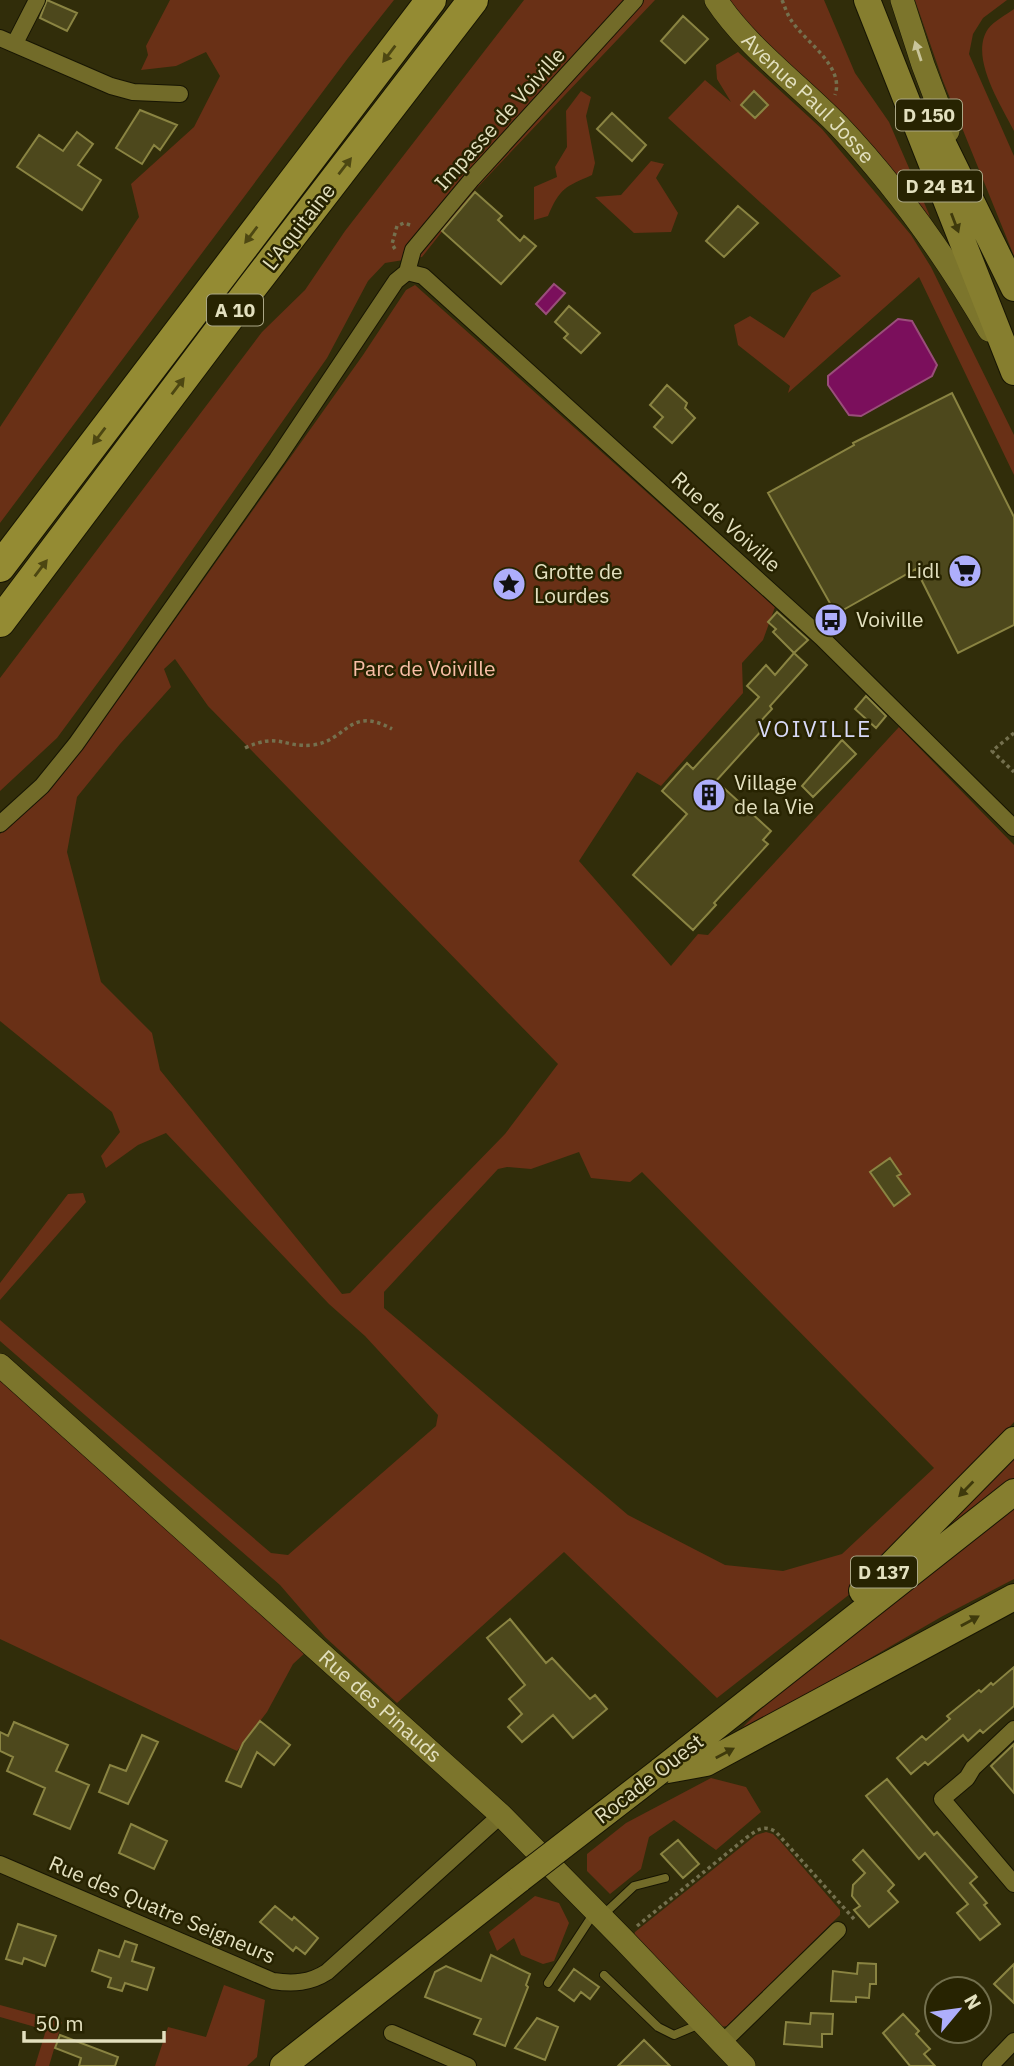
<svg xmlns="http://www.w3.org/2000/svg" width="1014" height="2066" font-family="'IBM Plex Sans',sans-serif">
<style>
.green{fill:#693016;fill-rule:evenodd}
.water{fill:#7b0f5c;stroke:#9a4e7a;stroke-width:2}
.building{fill:#4d481c;stroke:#8a8442;stroke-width:2}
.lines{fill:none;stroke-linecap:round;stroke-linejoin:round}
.lane-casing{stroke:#171503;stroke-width:10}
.street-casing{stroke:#171503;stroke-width:18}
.secondary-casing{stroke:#171503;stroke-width:24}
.primary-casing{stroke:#171503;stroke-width:28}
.highway-casing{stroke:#171503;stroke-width:32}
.path{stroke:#74704e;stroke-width:3.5;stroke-dasharray:3.5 3.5;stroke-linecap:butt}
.lane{stroke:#726b29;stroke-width:8}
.street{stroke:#726b29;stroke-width:16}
.secondary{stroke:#7c752c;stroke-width:23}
.primary{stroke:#867e2f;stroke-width:26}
.highway{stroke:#948b33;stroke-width:30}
.primary-bridge-casing{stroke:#171503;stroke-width:28;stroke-linecap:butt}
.primary-bridge{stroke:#867e2f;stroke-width:26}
.oneway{fill:#c9c59a}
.oneway2{fill:#4d4712}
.oneway3{fill:#3f3a0c}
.labels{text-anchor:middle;stroke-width:5;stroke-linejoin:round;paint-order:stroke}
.shield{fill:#272301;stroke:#aba786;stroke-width:2}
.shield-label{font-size:19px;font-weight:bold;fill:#e3e0bf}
.street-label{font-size:21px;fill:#e3e0bf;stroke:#272301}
.poi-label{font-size:21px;fill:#e3e0bf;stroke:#272301;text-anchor:start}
.park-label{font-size:21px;fill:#f9bea6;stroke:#272301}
.neighbourhood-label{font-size:23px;letter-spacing:2px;fill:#d8d9f7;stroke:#272301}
</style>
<rect width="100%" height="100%" fill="#312d0a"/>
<!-- green -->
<path class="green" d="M170 0H394L348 58 0 523V427L139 217 131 184 194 127 220 76 206 52 176 66 141 70 148 55 146 46Z
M524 0H655L474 191 422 257 385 263 368 281 327 358 122 650 57 738 0 791V678L262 332 305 290 345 231Z
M727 0H824L855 73 889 122 929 214 931 223Z
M915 0H1007L983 18 973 34 969 54 1014 156V256L943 81Z
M1014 9V131C1001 105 969 57 988 29 994 21 1006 15 1014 9Z
M738 52 822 129 911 235 931 267 1014 435V475L919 277 788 393 790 386 738 345 734 325 750 316 784 338 812 293 841 276 668 118 705 80 731 102 717 79 716 65Z
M581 91 591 97 586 116 595 163 592 175C565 187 560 188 548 216L534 220V187L557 177 555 167 567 147 566 111Z
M651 161 664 164 656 178 678 213 671 232 634 233 595 197 621 195Z
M415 285 775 607 763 640 742 663 743 693 661 786 637 772 579 861 671 966 698 934 708 935 899 727 1014 845V1422L873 1576 717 1698 564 1552 397 1703 325 1637 280 1585 0 1341V1320L271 1553 288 1555 436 1426 438 1415 365 1336 329 1304 166 1133 138 1145 106 1168 101 1156 120 1132 112 1112 0 1021V834L45 794 123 693 363 355 406 290ZM175 659 208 706 558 1064 505 1134 350 1293 342 1294 160 1070 152 1033 101 982 67 852 77 797 120 744 171 687 164 669ZM579 1152 591 1178 630 1182 642 1172 934 1468 842 1554 783 1571 725 1565 628 1515 384 1308V1292L498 1169 507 1167 531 1169Z
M83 1193 86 1202 0 1300V1283L68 1194Z
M0 1378 306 1652 293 1664 267 1712 237 1751 0 1639Z
M1014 1455V1579L941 1617 743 1732 742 1728Z
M711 1778 746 1787 761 1812 716 1850 674 1820 649 1837 641 1869 610 1894 587 1871V1854L626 1823Z
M766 1832 773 1834 780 1841 840 1910V1915L727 2026 720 2027 633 1938 635 1932 756 1835Z
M535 1896 559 1903 569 1923 554 1961 543 1964 521 1955 514 1938 497 1951 489 1932Z
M224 1985 265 2000 257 2057 247 2066H155L168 2027 206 2037Z
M0 2005 62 2022 49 2066H35L46 2030 0 2017Z"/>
<!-- water -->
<path class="water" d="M554 284 565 293 546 314 536 304Z
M898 319 912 321 937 365 932 376 861 416 849 415 828 385V376Z"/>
<!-- building -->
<path class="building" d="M47 0 77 13 67 31 40 18Z
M683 16 708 39 685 63 661 41Z
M754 91 768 105 755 118 741 105Z
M140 110 177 125 160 150 154 145 142 164 116 148Z
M612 113 646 145 632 161 597 129Z
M77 132 93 144 78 165 101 180 82 210 17 167 39 135 63 151Z
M475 192 502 216 498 220 520 241 524 236 536 246 501 284 442 231Z
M738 206 758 223 724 257 706 241Z
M569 306 600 333 581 353 564 338 568 334 555 322Z
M667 385 687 403 685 408 695 418 672 443 654 427 663 417 650 405Z
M952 393 1014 517V625L958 653 916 569 836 614 768 493 854 445 853 443Z
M777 612 808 640 794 653 773 632 776 629 768 622Z
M794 653 807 665 770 706 772 709 759 723 764 728 716 781 771 831 763 840 768 844 714 903 716 905 693 930 633 875 687 814 662 791 687 763 693 769 759 697 747 686 766 665 775 675Z
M866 696 886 716 876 728 855 709Z
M842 740 856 754 813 797 802 786Z
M890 1158 901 1174 897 1176 910 1194 894 1206 870 1172Z
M510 1619 546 1663 552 1658 590 1699 595 1695 607 1709 573 1738 553 1715 522 1742 508 1727 522 1714 509 1699 525 1685 487 1638Z
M1014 1667V1706L983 1733 980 1730 968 1741 963 1735 928 1765 925 1762 911 1774 897 1758 922 1736 926 1740 950 1719 947 1716 979 1690 981 1692 991 1683 993 1685Z
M260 1721 290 1745 274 1765 257 1752 241 1787 226 1781 243 1743Z
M14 1722 68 1745 56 1771 89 1785 70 1829 34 1814 45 1788 7 1771 13 1757 0 1751V1732L8 1736Z
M142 1735 158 1742 128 1804 99 1792 110 1765 126 1771Z
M1014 1744V1793L991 1766Z
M887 1779 934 1835 937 1832 977 1877 970 1883 987 1903 984 1905 1000 1924 980 1940 957 1913 968 1904 925 1853 919 1859 866 1796Z
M131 1824 167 1841 154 1869 119 1853Z
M678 1840 699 1864 683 1878 661 1854Z
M863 1850 894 1885 888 1891 898 1902 869 1927 854 1910 860 1906 852 1896 853 1885 865 1873 853 1860Z
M275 1906 292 1920 294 1917 318 1938 305 1954 296 1947 293 1951 260 1922Z
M18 1924 56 1936 45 1966 24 1958 22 1964 6 1959Z
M125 1941 137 1945 132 1961 154 1968 147 1990 125 1983 122 1991 108 1987 111 1978 92 1971 99 1950 119 1957Z
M491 1955 530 1974 526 1985 528 1987 505 2046 474 2034 481 2019 425 1997 435 1972 446 1966 481 1981Z
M858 1963 876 1964V1984H870L869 1998 856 1997V2002L831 2001 833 1971 857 1974Z
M1014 1964V2003L994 1984Z
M574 1969 599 1987 590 1999 581 1992 574 2001 559 1990Z
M811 2013 833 2014 832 2034H822V2047L784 2044 786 2022 810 2024Z
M903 2014 919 2031 916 2034 930 2049 924 2054 935 2066H910L883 2033Z
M537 2018 558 2027 545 2060 515 2048Z
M60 2035 118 2057 115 2066H79L81 2058 55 2048Z
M644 2040 670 2066H618Z"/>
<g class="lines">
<defs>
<path id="lane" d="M603 1915 634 1886 665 1878
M604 1975 658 2027 674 2035 700 2024
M548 1983 594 1913"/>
<path id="street" d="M0 38 111 86 133 92 180 94
M15 43 37 0
M407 272 413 250 472 179 635 0
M0 824 42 786 76 744 277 459 396 281 407 272 423 276 822 638 1014 828
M1014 1729 973 1768 967 1778 942 1799 1014 1884
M0 1864 273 1981C293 1984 310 1983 327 1972L501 1815
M392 2033 468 2066
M722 2043 838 1930
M990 2066 1014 2041"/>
<g id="secondary">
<path id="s1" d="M716 0C746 46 799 85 838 125 896 186 946 257 989 330"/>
<path d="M902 0 923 65 948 131"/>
<path id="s2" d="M0 1365 501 1815 623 1939 744 2066"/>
</g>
<path id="primary" d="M867 0 1014 372
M927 111 1014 288
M862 1591 885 1571 1014 1440
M660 1771 1014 1492
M662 1771 706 1763 1014 1597
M283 2066 520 1879"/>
<path id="highway" d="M0 567 431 0
M0 622 249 291 473 0"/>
</defs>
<!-- lane casing -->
<use href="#lane" class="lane-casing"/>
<!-- street casing -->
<use href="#street" class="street-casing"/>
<!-- secondary casing -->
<use href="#secondary" class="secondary-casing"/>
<!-- primary casing -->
<use href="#primary" class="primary-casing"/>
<!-- highway casing -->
<use href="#highway" class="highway-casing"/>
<!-- path -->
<path class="path" d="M782 0C785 7 787 14 791 20 805 42 845 66 835 95
M395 249 392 244 397 226 404 223 413 226
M1014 733 992 751 1014 772
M245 748C279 732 283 748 313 745 347 741 349 705 392 729
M637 1926 746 1838C757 1830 764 1824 776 1832L854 1919"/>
<!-- lane -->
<use href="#lane" class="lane"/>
<!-- street -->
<use href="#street" class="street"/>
<!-- secondary -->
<use href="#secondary" class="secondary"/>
<!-- primary -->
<use href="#primary" class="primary"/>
<!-- highway -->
<use href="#highway" class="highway"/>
<defs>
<path id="primary-bridge" d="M520 1879 660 1771"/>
</defs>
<!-- primary-bridge casing -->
<use href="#primary-bridge" class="primary-bridge-casing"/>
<!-- primary-bridge -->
<use href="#primary-bridge" class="primary-bridge"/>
</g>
<!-- one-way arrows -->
<defs><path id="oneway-solid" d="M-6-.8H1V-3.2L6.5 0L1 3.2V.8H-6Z" transform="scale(1.75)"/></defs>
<use class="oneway" href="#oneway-solid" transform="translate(918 51) rotate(-108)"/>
<g class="oneway2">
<use href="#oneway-solid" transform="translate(389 54) rotate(127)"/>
<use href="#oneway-solid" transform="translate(345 166) rotate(-52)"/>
<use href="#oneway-solid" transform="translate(251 235) rotate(127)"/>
<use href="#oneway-solid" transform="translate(178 386) rotate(-53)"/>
<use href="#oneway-solid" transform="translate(99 436) rotate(127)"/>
<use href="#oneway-solid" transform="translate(41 568) rotate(-53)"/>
</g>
<g class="oneway3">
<use href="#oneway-solid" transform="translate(955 223) rotate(69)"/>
<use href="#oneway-solid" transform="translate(966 1489) rotate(134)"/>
<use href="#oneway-solid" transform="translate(970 1621) rotate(-29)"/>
<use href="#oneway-solid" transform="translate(725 1753) rotate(-28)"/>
</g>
<!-- icons -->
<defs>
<symbol id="supermarket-disc" viewBox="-11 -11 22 22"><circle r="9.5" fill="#aeaefb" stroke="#272301"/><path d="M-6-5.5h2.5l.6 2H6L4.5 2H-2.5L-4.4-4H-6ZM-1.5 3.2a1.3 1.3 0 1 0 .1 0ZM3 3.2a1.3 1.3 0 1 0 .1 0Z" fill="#111"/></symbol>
<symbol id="sight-disc" viewBox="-11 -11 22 22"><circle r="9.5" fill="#aeaefb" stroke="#272301"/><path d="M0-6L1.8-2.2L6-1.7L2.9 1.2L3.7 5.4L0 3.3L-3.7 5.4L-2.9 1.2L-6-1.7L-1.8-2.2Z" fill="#111"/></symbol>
<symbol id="bus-disc" viewBox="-11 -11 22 22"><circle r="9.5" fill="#aeaefb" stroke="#272301"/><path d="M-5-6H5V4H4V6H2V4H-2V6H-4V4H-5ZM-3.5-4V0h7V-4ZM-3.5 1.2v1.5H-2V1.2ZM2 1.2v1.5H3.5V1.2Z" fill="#111"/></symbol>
<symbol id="building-disc" viewBox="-11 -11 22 22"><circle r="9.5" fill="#aeaefb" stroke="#272301"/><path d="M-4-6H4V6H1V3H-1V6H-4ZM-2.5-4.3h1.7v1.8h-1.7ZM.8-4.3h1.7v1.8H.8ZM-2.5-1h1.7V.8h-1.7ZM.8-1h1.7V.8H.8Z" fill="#111"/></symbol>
</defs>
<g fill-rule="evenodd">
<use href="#supermarket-disc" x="946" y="552" width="38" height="38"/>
<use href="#sight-disc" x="490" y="565" width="38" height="38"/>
<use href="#bus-disc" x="812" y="601" width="38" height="38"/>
<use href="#building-disc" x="690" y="776" width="38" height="38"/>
</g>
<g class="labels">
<!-- shield labels -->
<g class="shield">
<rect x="896" y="99.5" width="66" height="31" rx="5"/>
<rect x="898" y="170.5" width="84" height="31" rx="5"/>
<rect x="207" y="294.5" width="56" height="31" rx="5"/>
<rect x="851" y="1556.5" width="66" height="31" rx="5"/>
</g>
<g class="shield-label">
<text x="929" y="122">D 150</text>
<text x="940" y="193">D 24 B1</text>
<text x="235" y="317">A 10</text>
<text x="884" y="1579">D 137</text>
</g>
<!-- street labels -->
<g class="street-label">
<text dy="7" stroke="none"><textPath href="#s1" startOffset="135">Avenue Paul Josse</textPath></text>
<text transform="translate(500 119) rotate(-48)" y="7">Impasse de Voiville</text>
<text transform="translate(299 227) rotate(-52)" y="7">L'Aquitaine</text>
<text transform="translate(726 522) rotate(42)" y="7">Rue de Voiville</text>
<text dy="7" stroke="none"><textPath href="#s2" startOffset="511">Rue des Pinauds</textPath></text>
<text transform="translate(649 1779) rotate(-38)" y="7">Rocade Ouest</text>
<text transform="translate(162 1910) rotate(23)" y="7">Rue des Quatre Seigneurs</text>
</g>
<!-- poi labels -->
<g class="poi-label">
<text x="940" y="578" text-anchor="end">Lidl</text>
<text x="534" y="579">Grotte de<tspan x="534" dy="24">Lourdes</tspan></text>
<text x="856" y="627">Voiville</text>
<text x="734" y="790">Village<tspan x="734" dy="24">de la Vie</tspan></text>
</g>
<!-- park labels -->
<g class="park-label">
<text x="424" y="676">Parc de Voiville</text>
</g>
<!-- neighbourhood labels -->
<g class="neighbourhood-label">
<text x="815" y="737">VOIVILLE</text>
</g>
</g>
<!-- north arrow -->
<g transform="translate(958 2010) rotate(61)"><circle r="33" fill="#272301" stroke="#726f4d" stroke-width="2"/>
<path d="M0-5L12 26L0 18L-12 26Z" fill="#aeaefb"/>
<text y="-10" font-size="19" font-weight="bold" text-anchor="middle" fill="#e3e0bf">N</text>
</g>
<!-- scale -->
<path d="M24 2031v10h140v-10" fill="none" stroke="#e3e0bf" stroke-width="3.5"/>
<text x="35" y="2031" font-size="21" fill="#e3e0bf" stroke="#272301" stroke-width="5" paint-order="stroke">50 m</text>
</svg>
